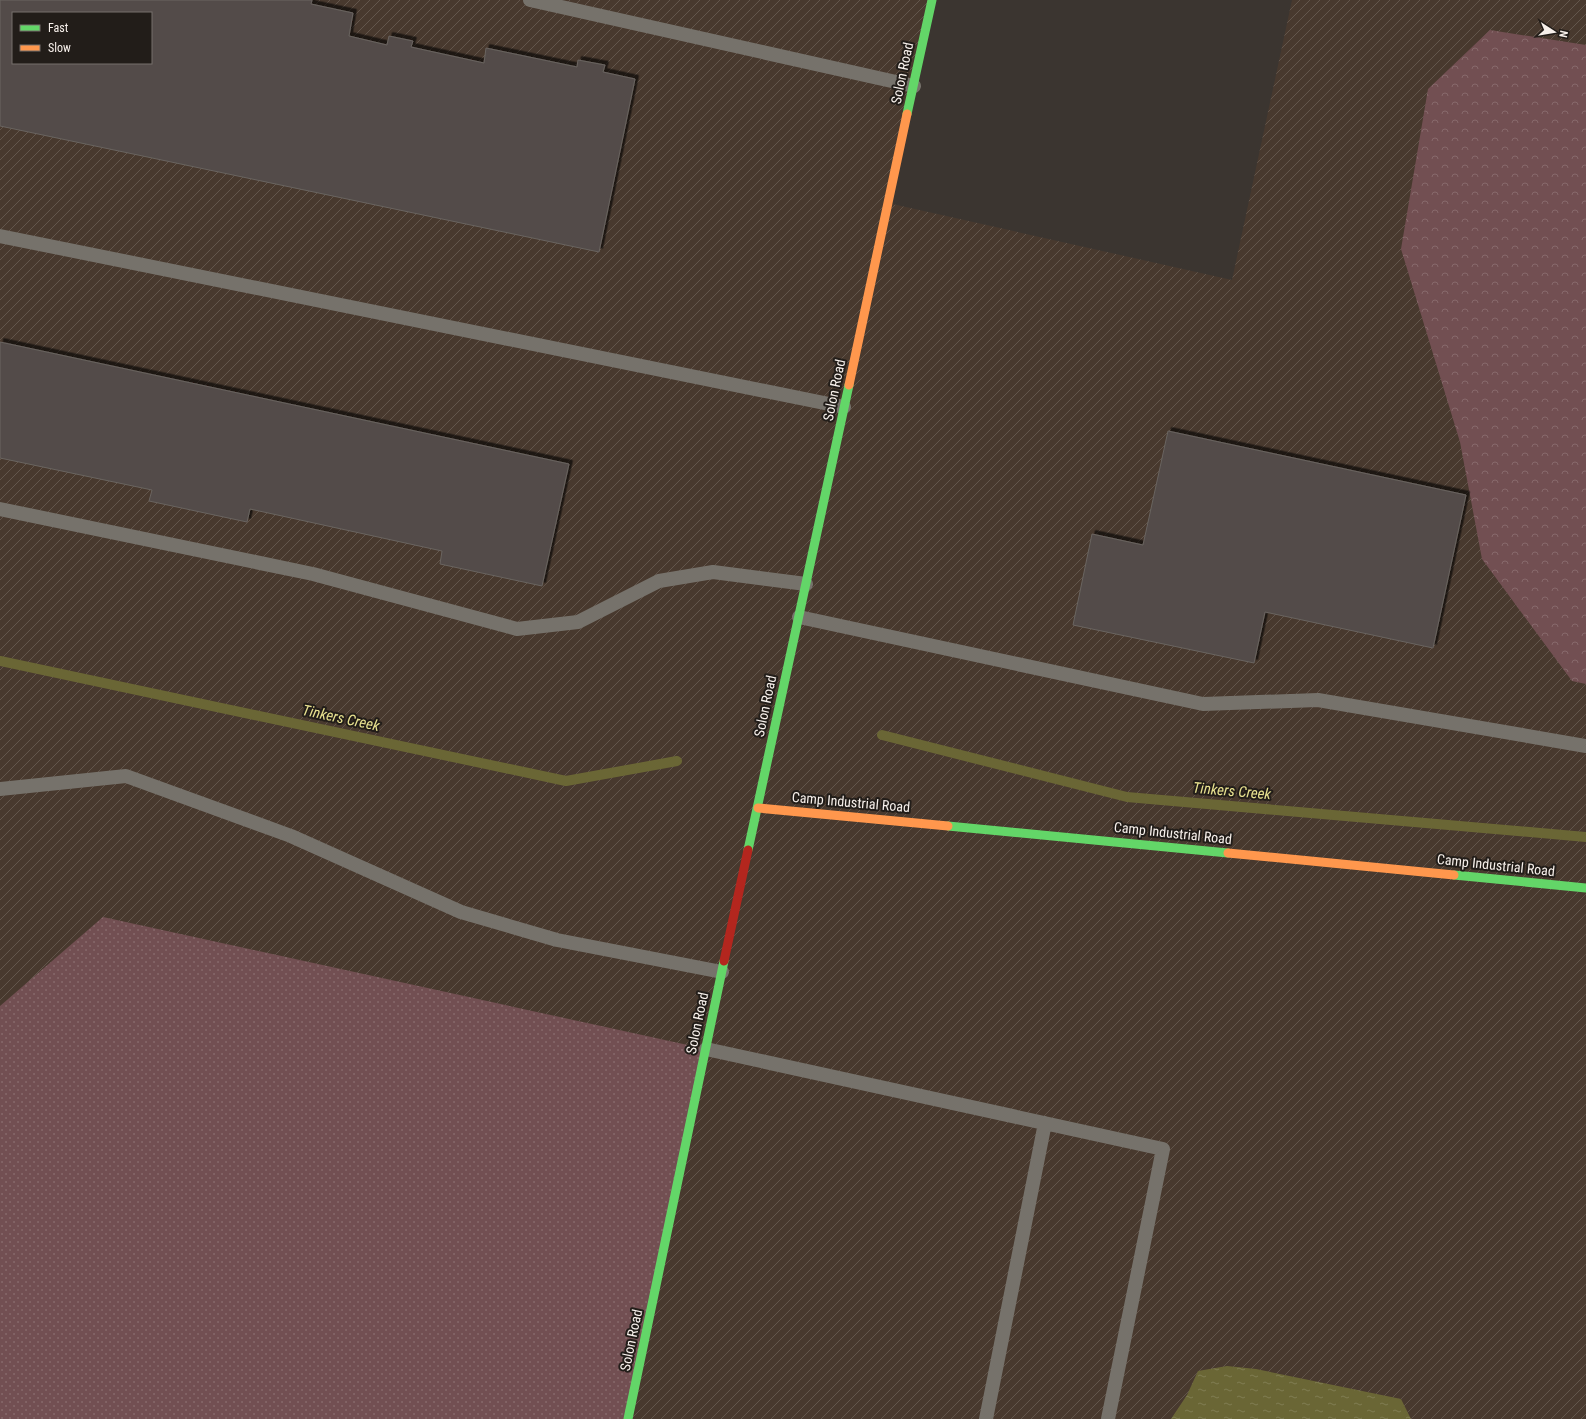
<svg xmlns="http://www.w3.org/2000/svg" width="1586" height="1419" font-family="'Roboto Condensed',sans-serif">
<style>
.industrial{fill:url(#industrial-furrows);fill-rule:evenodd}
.green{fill:url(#green-dots)}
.forest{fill:url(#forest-crowns)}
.water{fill:url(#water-ripples)}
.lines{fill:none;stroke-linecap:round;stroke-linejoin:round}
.stream{stroke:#6a6635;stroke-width:10}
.building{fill:#524c49;stroke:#6a6460;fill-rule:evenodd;filter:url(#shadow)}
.lane{stroke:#76726b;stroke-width:14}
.fast{stroke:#63d668;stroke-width:9}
.slow{stroke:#ff974d;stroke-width:9}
.jam{stroke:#b3261e;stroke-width:9}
.labels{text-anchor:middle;stroke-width:4;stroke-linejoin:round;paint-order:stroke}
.street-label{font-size:14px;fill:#f7f0eb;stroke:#221d19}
.water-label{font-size:15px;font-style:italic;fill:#e8e290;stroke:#221d19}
</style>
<defs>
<pattern id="industrial-furrows" width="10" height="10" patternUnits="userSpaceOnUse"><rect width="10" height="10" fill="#48392e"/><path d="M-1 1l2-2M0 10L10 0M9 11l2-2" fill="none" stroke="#63564c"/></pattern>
<pattern id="green-dots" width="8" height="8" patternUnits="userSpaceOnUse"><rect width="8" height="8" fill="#724f52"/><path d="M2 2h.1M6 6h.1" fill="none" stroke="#87696b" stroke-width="1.8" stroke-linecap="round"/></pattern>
<pattern id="forest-crowns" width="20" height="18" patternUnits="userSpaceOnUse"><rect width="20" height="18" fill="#724f52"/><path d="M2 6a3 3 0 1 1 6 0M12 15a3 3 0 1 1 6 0" fill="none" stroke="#87696b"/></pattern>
<pattern id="water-ripples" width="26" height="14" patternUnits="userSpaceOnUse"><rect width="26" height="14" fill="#6a6635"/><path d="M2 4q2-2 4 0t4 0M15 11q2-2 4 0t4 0" fill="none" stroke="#807c52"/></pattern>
<filter id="shadow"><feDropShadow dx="3.5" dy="-3.5" stdDeviation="0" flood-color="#0009"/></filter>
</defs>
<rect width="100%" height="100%" fill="#3b3530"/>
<!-- industrial -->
<path class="industrial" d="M0 0H932L888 203 1232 280 1292 0H1586V1419H0ZM13 13H151V63H13Z"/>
<!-- green -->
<path class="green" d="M103 917 706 1049 628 1419H0V1006Z"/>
<!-- forest -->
<path class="forest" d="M1490 30 1586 45V684L1572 681 1482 559 1460 442 1401 249 1428 89Z"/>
<!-- water -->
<path class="water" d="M1227 1366 1256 1369 1401 1399 1411 1419H1171L1187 1395 1198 1371Z"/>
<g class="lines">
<!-- stream -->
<path class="stream" d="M0 661 566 781 677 761
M882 735 1127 797 1586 837"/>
</g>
<!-- building -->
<path class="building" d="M0 0H312L311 4 353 13 349 36 387 45 389 36 413 41 411 47 484 63 486 48 577 67 578 60 605 65 603 72 635 79 599 252 0 126ZM13 13H151V63H13Z
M0 342 569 464 542 586 440 564 442 551 250 509 247 522 149 501 152 490 0 458Z
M1168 431 1466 495 1433 648 1265 612 1254 663 1073 625 1092 534 1143 545Z"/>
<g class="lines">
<!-- lane -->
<path class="lane" d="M530 0 914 86
M0 236 844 407
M0 509 313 574 517 629 578 622 659 581 713 572 806 584
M799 617 1203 704 1318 700 1586 746
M0 789 126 776 291 836 461 912 557 940 722 972
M706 1049 1163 1149 1108 1419
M986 1419 1045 1123"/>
<!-- fast -->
<path class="fast" d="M907 114 932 0
M948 826 1228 853
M748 850 849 385
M1454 875 1586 888
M628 1419 724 961"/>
<!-- slow -->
<path class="slow" d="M849 385 907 114
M758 808 948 826
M1228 853 1454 875"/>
<!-- jam -->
<path class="jam" d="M724 961 748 850"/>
</g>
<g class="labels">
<!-- street labels -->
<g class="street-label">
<text transform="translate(902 73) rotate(-78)" y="5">Solon Road</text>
<text transform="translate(834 390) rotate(-78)" y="5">Solon Road</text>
<text transform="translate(765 706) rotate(-78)" y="5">Solon Road</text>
<text transform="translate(851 802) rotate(5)" y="5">Camp Industrial Road</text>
<text transform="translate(1173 833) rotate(6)" y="5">Camp Industrial Road</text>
<text transform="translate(1496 865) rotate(6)" y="5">Camp Industrial Road</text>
<text transform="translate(697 1023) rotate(-78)" y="5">Solon Road</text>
<text transform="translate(631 1340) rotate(-78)" y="5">Solon Road</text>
</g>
<!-- water labels -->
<g class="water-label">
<text transform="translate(341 718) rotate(12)" y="5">Tinkers Creek</text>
<text transform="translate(1232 791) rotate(5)" y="5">Tinkers Creek</text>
</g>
</g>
<!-- legend -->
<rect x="12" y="12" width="140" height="52" fill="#221d19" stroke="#77716d"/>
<rect x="20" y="25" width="20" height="6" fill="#63d668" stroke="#77716d"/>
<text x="48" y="32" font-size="12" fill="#f7f0eb">Fast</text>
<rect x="20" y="45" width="20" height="6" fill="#ff974d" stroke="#77716d"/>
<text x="48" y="52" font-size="12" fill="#f7f0eb">Slow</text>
<!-- north arrow -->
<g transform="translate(1554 32) rotate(102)" stroke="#221d19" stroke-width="3" paint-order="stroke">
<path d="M0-3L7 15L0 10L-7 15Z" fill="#f7f0eb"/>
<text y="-6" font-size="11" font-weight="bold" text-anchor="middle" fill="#f7f0eb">N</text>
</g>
</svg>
